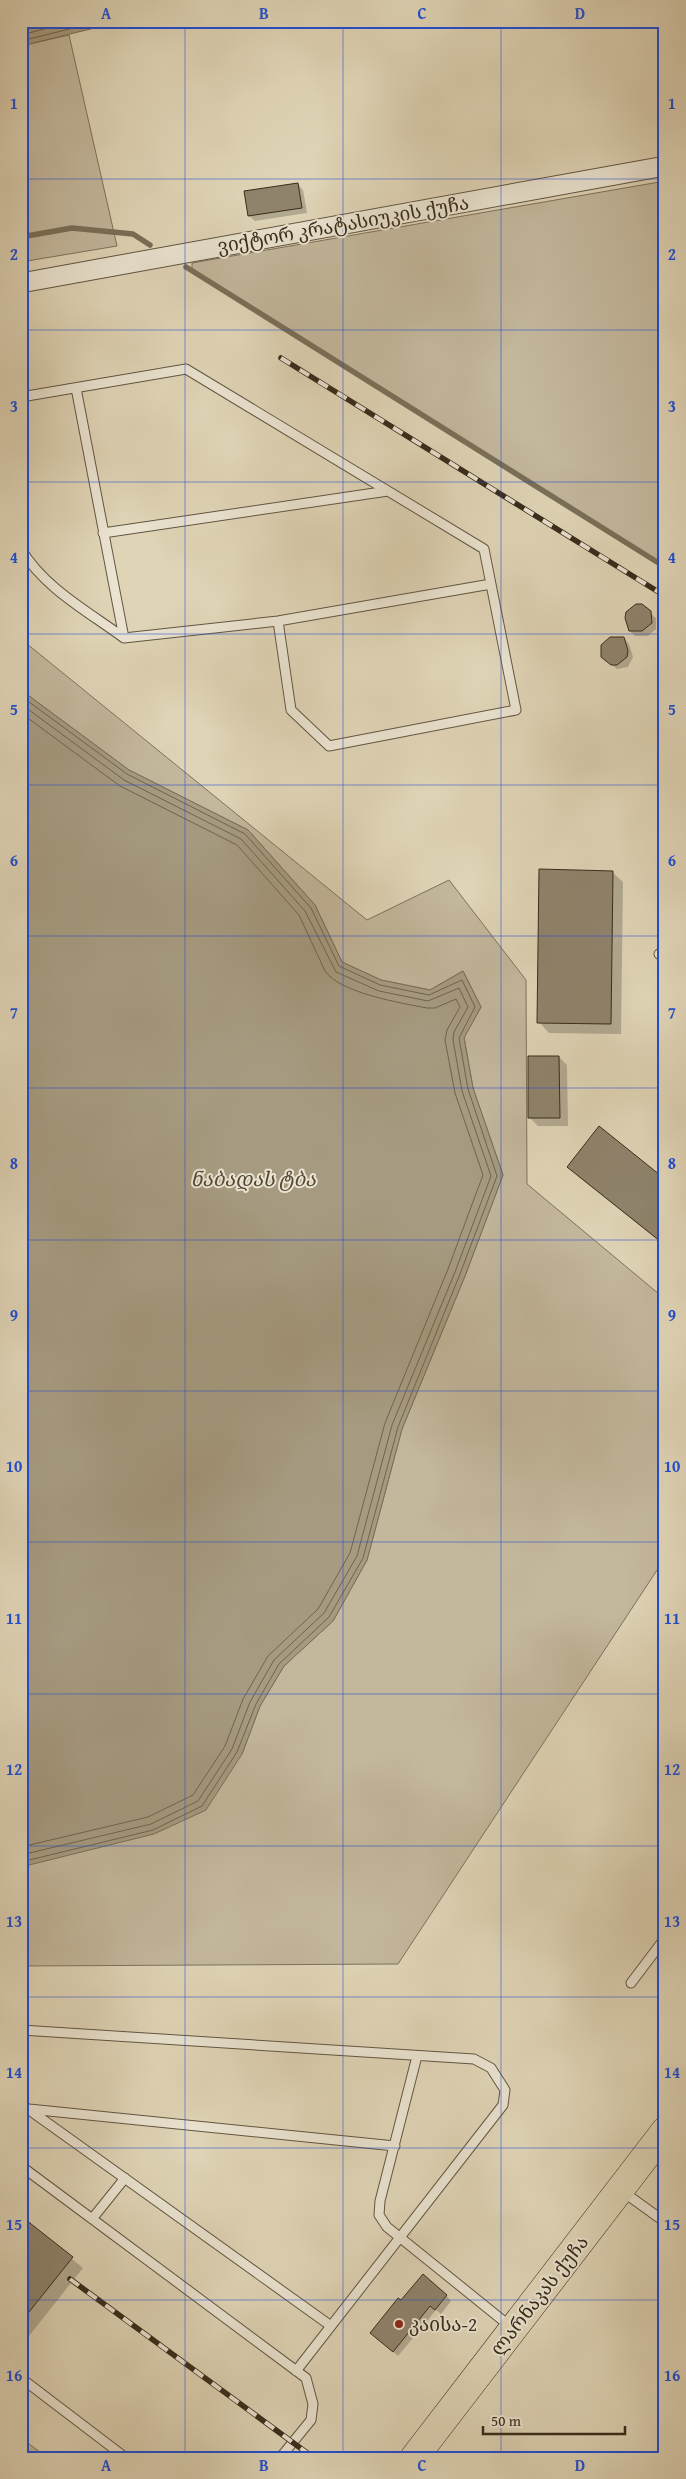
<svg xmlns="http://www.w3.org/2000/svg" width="686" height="2479" font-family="'Gentium Book Plus','Noto Serif Georgian',serif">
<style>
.green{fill:#c3b79c;stroke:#7e725c}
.water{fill:#a69b81;stroke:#7a6f58}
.shadow{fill:#0003}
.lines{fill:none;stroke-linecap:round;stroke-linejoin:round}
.shore{stroke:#6f644e;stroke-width:1}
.stream{stroke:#7a6f58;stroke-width:5.5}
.building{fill:#8f836c;stroke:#382c1b}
.service-casing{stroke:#625642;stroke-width:11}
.minor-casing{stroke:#625642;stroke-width:21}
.trunk-casing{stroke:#382c1b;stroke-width:29}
.service{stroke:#eae3d0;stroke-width:9}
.minor{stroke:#eae3d0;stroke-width:19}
.trunk{stroke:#dfd4b6;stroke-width:28}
.rail-casing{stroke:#382c1b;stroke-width:5.5}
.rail{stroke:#eae3d0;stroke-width:4;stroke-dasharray:11;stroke-linecap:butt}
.grid{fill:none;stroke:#1d4ed8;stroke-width:1;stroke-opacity:0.55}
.poi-dot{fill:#8f2418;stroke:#eae3d0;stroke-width:2}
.labels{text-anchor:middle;stroke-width:4;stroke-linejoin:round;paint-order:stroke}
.street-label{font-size:19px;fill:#382c1b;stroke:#eae3d0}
.poi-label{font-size:19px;fill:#382c1b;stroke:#eae3d0;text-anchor:start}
.water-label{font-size:20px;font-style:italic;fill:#544834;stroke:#eae3d0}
.neatline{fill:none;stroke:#1d4ed8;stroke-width:2}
.grid-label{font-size:16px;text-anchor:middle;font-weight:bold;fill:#1d4ed8}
</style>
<rect width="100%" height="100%" fill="#dfd4b6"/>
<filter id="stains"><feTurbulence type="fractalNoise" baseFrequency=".004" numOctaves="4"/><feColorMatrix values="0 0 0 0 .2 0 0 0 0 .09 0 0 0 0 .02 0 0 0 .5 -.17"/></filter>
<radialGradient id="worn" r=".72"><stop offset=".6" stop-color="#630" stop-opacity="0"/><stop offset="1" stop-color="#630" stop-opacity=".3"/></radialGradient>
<!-- green -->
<path class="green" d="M69 35 117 246 21 262V46Z
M665 181V567L192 271V263Z
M21 639 367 920 449 880 526 980 527 1184 665 1299V1558L398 1964 21 1966V1867L242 1754 260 1706 284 1666 333 1621 367 1560 402 1429 465 1276 503 1175 473 1088 464 1037 481 1007 463 971 430 990 381 980 342 962 315 905 248 830 129 770 21 690Z
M21 2438 48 2458H21Z"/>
<!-- water -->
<path class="water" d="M21 21H123L21 46Z
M21 690 129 770 248 830 315 905 342 962 381 980 430 990 463 971 481 1007 464 1038 473 1088 503 1175 465 1276 402 1429 367 1560 333 1621 284 1666 260 1706 242 1754 206 1810 154 1834 21 1867Z"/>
<!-- shadow -->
<path class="shadow" d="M298 184 303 190 307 213 255 221 249 216 246 192Z
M641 605 656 618V629L648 636H635L630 631 626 618 631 608Z
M624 638 629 644 633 657 628 667 617 669 608 662Z
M612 872 623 882 621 1034 549 1033 539 1022Z
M559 1057 567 1065 568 1126H538L530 1118Z
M569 1167 665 1180V1246L579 1177Z
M21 2217 83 2268 21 2346Z
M446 2295 451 2301 441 2314 436 2310 398 2356 377 2339Z"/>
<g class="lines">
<!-- shore -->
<path class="shore" d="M21 35 75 21
M21 41 102 21
M21 696 127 774 245 834 311 908 339 966 380 985 429 995 462 980 475 1007 459 1038 468 1089 497 1176 460 1274 398 1427 363 1558 329 1617 279 1664 256 1704 237 1752 202 1806 153 1830 21 1862
M21 704 124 780 241 839 305 911 336 972 379 991 428 1001 459 988 468 1007 454 1032 453 1040 462 1091 491 1176 455 1272 392 1425 357 1556 324 1613 274 1660 250 1702 232 1749 198 1801 151 1824 21 1855
M21 713 120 786 237 845 299 915 325 971C340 993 401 1003 427 1008H435L456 999 460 1007 447 1030 445 1040 455 1093 483 1175 448 1269 385 1423 350 1553 318 1609 268 1656 243 1699 225 1746 193 1795 148 1817 21 1847"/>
<!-- stream -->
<path class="stream" d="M21 237 72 228 133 234 150 245
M186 267 665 567"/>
</g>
<!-- building -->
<path class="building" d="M298 183 302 208 248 216 244 191Z
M636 604H642L651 611 652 623 642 631H629L625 618 626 612Z
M610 637H624L628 651 627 657 617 665H611L601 657V645Z
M539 869 613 871 611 1024 537 1023Z
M528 1056H559L560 1118H528Z
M599 1126 665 1179V1245L567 1167Z
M21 2216 73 2257 21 2322Z
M423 2274 447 2295 435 2310 430 2306 393 2352 370 2333 398 2298 401 2300Z"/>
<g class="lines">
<defs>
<path id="service" d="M76 388 124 638
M21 397 186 369 484 549 516 710 329 746 291 710 278 621
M103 533 388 491
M21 549C44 588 89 612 124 638L278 621 491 584
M659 954 665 959
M631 1983 665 1938
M21 2030 474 2059 491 2068 505 2090 503 2105 296 2371
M417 2056 380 2201 379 2215 387 2227 511 2327
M21 2104 331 2326
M29 2109 395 2146
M21 2166 306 2378 313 2404 311 2420 280 2458
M622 2191 665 2222
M92 2219 125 2178
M21 2378 126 2458"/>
<path id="minor" d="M21 283 665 166"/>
<path id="trunk" d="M414 2458 665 2131"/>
</defs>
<!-- service casing -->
<use href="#service" class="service-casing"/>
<!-- minor casing -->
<use href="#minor" class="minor-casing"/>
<!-- trunk casing -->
<use href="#trunk" class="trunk-casing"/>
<!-- service -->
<use href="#service" class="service"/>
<!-- minor -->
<use href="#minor" class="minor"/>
<!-- trunk -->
<use href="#trunk" class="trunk"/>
<defs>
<path id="rail" d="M281 358 665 596
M70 2279 314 2458"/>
</defs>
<!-- rail casing -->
<use href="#rail" class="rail-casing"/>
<!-- rail -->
<use href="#rail" class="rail"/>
</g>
<!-- grid -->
<path class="grid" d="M185 21V2458M343 21V2458M501 21V2458M21 179H665M21 330H665M21 482H665M21 634H665M21 785H665M21 936H665M21 1088H665M21 1240H665M21 1391H665M21 1542H665M21 1694H665M21 1846H665M21 1997H665M21 2148H665M21 2300H665"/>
<!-- markers -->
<circle class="poi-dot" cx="399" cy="2324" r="5"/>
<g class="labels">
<!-- street labels -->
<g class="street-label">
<text transform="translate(343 224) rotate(-10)" y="7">ვიქტორ კრატასიუკის ქუჩა</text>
<text transform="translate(539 2295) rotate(-52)" y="7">ლარნაკას ქუჩა</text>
</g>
<!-- poi labels -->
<g class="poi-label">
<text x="409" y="2331">კაისა-2</text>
</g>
<!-- water labels -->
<g class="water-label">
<text x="253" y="1186">ნაბადას ტბა</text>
</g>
</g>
<!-- margin -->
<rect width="686" height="2479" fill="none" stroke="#dfd4b6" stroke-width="55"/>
<!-- scale -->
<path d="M483 2426v8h142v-8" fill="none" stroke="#382c1b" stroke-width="2.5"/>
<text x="491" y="2426" font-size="15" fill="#382c1b" stroke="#eae3d0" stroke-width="4" paint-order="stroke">50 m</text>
<rect x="28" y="28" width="630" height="2424" class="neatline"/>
<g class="grid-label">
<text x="106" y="19">A</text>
<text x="264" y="19">B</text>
<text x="422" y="19">C</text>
<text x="580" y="19">D</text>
<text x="14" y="109">1</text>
<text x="672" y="109">1</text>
<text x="14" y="260">2</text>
<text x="672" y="260">2</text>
<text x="14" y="412">3</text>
<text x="672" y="412">3</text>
<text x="14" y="563">4</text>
<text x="672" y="563">4</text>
<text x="14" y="715">5</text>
<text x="672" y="715">5</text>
<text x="14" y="866">6</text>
<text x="672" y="866">6</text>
<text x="14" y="1018">7</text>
<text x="672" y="1018">7</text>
<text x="14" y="1169">8</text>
<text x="672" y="1169">8</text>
<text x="14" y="1321">9</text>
<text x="672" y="1321">9</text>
<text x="14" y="1472">10</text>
<text x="672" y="1472">10</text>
<text x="14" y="1624">11</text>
<text x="672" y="1624">11</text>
<text x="14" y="1775">12</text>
<text x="672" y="1775">12</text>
<text x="14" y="1927">13</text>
<text x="672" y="1927">13</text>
<text x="14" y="2078">14</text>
<text x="672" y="2078">14</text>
<text x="14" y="2230">15</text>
<text x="672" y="2230">15</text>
<text x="14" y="2381">16</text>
<text x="672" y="2381">16</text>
<text x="106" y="2471">A</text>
<text x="264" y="2471">B</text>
<text x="422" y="2471">C</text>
<text x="580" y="2471">D</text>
</g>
<rect width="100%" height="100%" filter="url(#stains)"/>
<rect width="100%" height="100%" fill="url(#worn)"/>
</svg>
